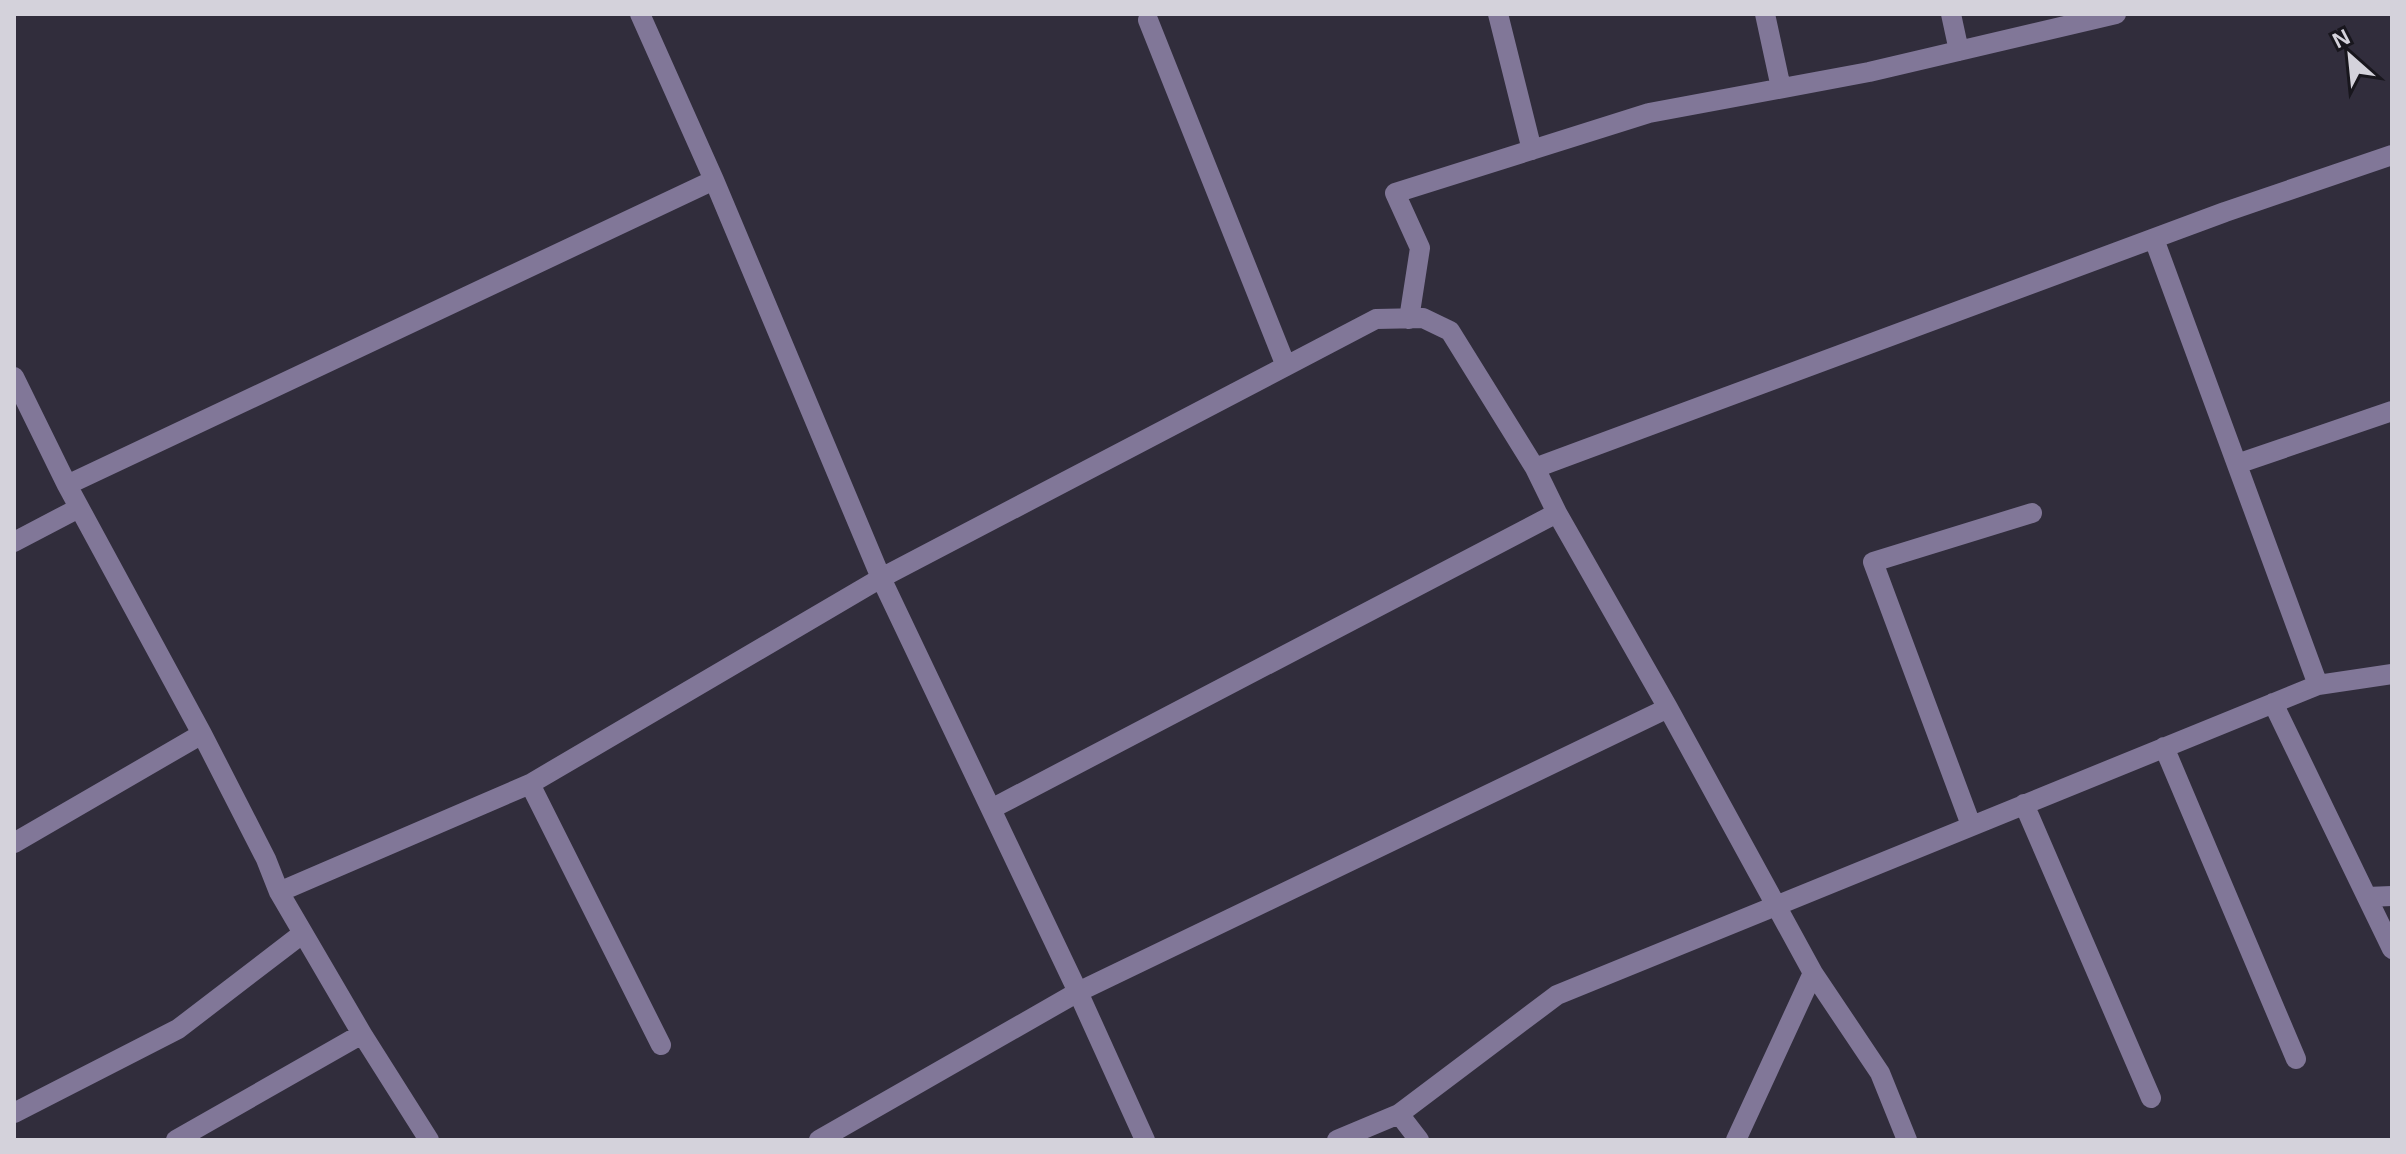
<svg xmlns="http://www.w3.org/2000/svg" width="2406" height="1154" font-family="Helvetica,sans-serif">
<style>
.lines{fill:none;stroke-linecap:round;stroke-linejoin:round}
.minor{stroke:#817798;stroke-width:20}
</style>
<rect width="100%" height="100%" fill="#312d3c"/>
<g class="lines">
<!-- minor -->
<path class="minor" d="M640 14 714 180 881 578 1078 992 1145 1140
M1498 14 1532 150
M1765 14 1781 88
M1951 14 1959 51
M1148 20 1286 366
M2154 239 2318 685
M1409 319 1420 248 1395 193 1649 113 1869 72 2116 14
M14 377 67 485 202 734 266 859 279 892 362 1034 429 1140
M2237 464 2392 411
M1535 468 2225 212 2392 155
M67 485 714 180
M14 542 79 508
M2273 703 2392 949
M2164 747 2296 1059
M530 784 661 1045
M2024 804 2151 1098
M991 809 1557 513
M1971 825 1873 562 2032 513
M14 843 202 734
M279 892 530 784 881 578 1376 319 1423 318 1450 331 1535 468 1557 513 1668 708 1813 973 1736 1140
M2367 897 2392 896
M1813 973 1880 1073 1907 1140
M14 1113 178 1029 302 934
M1399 1114 1419 1140
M176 1140 362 1034
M819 1140 1078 992 1668 708
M1337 1140 1399 1114 1557 995 2318 685 2392 674"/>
</g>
<!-- border -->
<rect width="2406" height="1154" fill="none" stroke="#d4d2db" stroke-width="32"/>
<!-- north arrow -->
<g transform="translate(2350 56) rotate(333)" stroke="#18161d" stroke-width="6" paint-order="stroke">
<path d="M0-6L14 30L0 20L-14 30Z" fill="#d4d2db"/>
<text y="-12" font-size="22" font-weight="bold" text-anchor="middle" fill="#d4d2db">N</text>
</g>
</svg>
